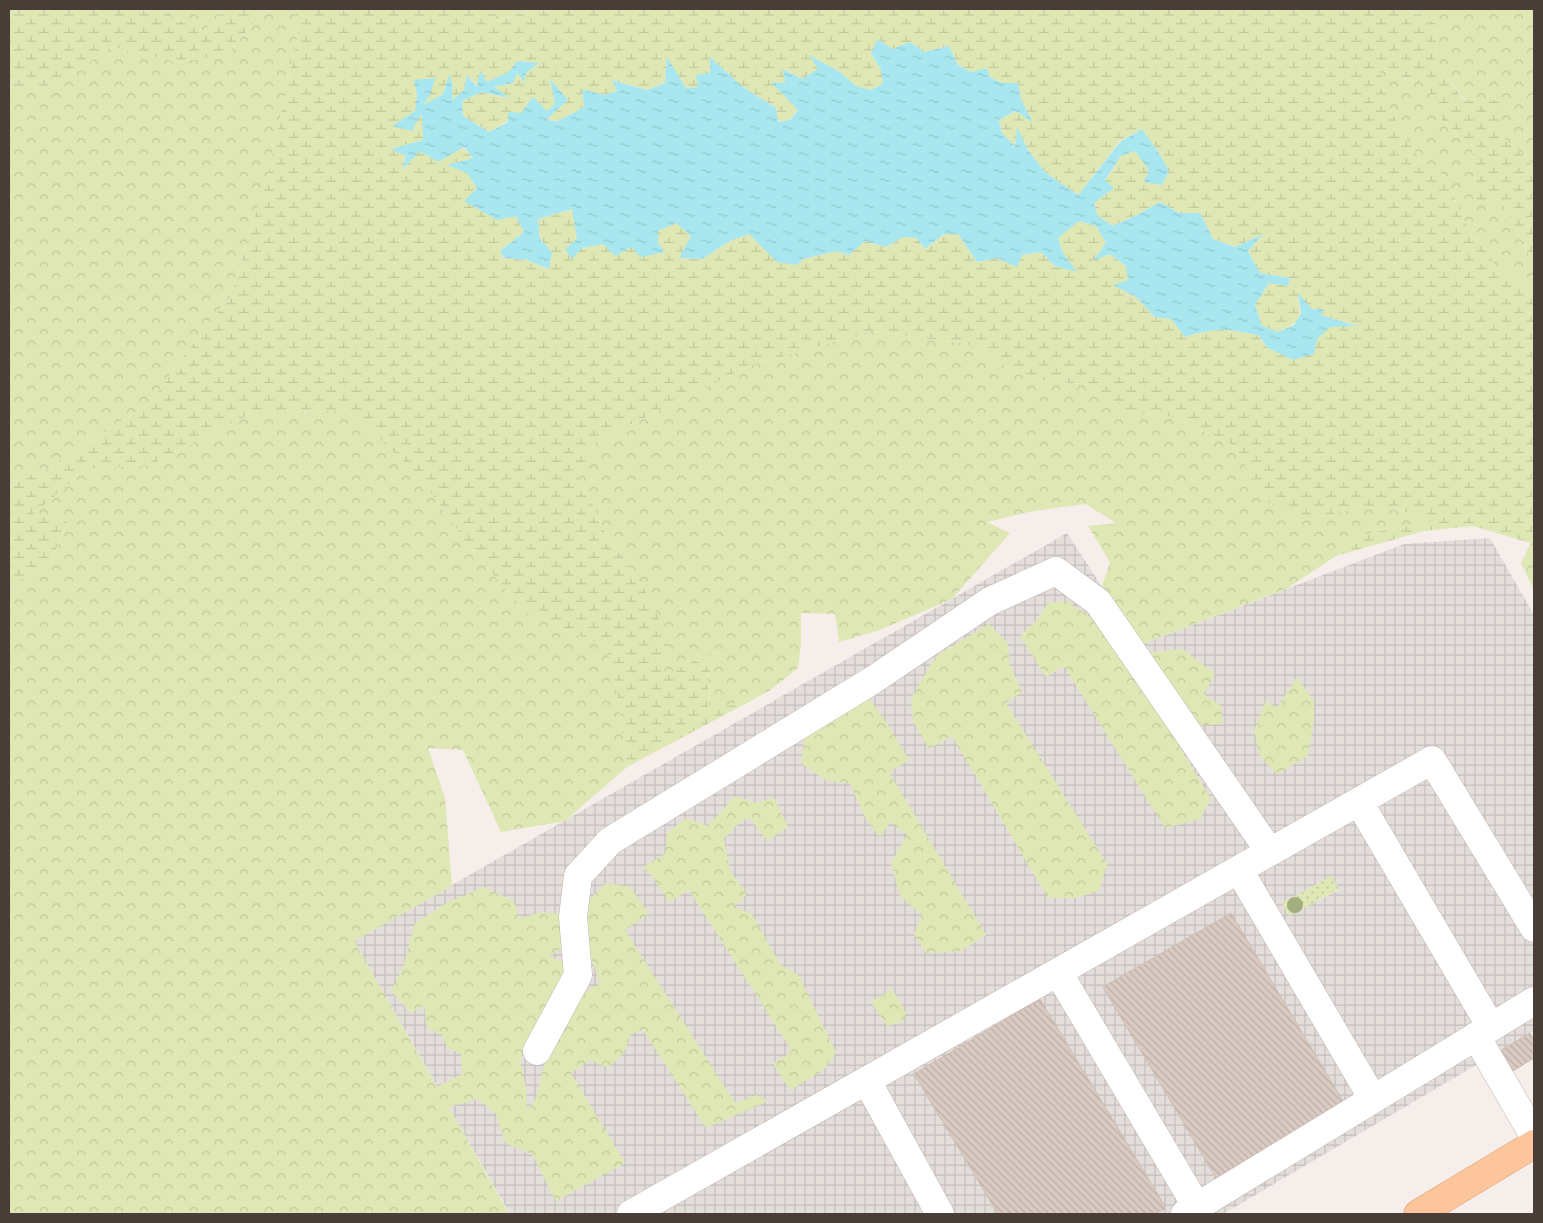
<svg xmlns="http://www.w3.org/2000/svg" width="1543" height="1223" font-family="Lato,sans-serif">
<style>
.industrial{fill:url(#industrial-grid);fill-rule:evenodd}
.grass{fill:url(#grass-dots)}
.forest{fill:url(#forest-crowns)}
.wetland{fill:url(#wetland-marsh);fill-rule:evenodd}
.water{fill:url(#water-ripples)}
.building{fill:url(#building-back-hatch);stroke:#d1bcb3}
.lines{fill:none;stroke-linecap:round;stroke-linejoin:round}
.minor-casing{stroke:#c3b6af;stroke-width:29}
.major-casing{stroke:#e29c6a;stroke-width:29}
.minor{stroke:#fff;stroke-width:28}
.major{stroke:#fcc59b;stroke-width:28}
.tree{fill:#a3ae81}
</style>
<defs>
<pattern id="industrial-grid" width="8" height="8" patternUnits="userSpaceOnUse" patternTransform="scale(1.25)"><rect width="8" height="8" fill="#e4dedb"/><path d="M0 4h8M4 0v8" fill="none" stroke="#c5bfbd"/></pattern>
<pattern id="grass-dots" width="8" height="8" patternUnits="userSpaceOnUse" patternTransform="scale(1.25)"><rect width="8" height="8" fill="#dfe8b4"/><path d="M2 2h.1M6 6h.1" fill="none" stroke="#c1c89c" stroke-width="1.8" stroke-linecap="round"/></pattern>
<pattern id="forest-crowns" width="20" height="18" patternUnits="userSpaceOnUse" patternTransform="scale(1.25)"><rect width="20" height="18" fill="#dfe8b4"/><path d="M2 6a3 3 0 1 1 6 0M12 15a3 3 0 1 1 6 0" fill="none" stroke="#c1c89c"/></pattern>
<pattern id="wetland-marsh" width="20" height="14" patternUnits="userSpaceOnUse" patternTransform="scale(1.25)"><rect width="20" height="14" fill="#dfe8b4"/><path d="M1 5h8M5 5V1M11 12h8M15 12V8" fill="none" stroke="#c1c89c"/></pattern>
<pattern id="water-ripples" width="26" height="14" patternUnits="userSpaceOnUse" patternTransform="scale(1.25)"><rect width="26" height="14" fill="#a8e7f0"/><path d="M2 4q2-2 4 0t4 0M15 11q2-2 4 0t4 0" fill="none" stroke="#92c7cf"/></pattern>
<pattern id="building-back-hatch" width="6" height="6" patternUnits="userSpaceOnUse" patternTransform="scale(1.25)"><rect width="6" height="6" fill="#d9cac2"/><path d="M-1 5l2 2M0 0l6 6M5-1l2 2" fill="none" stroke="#bcaea7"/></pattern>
</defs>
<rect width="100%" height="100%" fill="#f5eeea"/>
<!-- industrial -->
<path class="industrial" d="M1067 533 1140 645 1404 544 1490 538 1534 615V1031L1223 1214H510L354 941ZM1332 877 1339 890 1289 915 1282 903Z"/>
<!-- grass -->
<path class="grass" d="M1332 876 1339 889 1289 916 1282 903Z"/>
<!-- forest -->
<path class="forest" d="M166 9H224L223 13 204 31 171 17Z
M269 9H294L299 29 268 174 231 295 173 370 151 402 46 470 9 483V86L54 87 111 47 178 62 228 54 261 13Z
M487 9H535L496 21Z
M1405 9H1534V170L1529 160 1500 135 1465 100 1435 62 1437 24Z
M1379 70 1429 85 1436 114 1472 150 1476 202 1501 199 1532 261 1534 262V291L1494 265 1491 254 1471 237 1445 176 1420 161 1391 111Z
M871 331 967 344 1028 379 1093 385 1125 412 1173 417 1233 445 1269 503 1301 521 1363 507 1401 511 1443 519 1361 535 1336 556 1286 589 1140 645 1102 586 1110 562 1088 526 1116 523 1086 504 1033 511 987 522 1010 533 952 599 880 630 839 642 835 614 801 613V645L798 668 769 691 709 713 708 679 715 651 659 678 645 590 607 537 579 474 595 442 752 365Z
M347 411 416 472 474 553 527 613 606 647 616 684 627 767 565 821 501 832 463 750 428 748 445 798 452 886 354 941 437 1087 462 1074 461 1054 447 1048 442 1034 427 1029 424 1005 411 1013 391 991 403 968 415 923 448 902 484 887 514 901 519 919 540 912 564 914 569 943 549 957 569 963 520 1060 526 1088 527 1112 536 1098 549 1045 574 1000 600 983 586 943 584 905 606 883 630 887 649 914 625 930 728 1092 736 1103 756 1095 768 1101 706 1128 643 1030 631 1034 624 1053 608 1068 591 1060 571 1073 625 1163 556 1201 532 1154 505 1143 496 1114 478 1099 449 1107 509 1214H9V588L53 556 67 522 33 514 87 469 150 465 254 412Z
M1531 543 1534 544V590L1521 563Z
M1067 601 1099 623 1125 657 1211 799 1200 819 1165 828 1064 666 1046 677 1020 636 1035 622 1048 603Z
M989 624 1008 644 1009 663 1022 692 1006 703 1107 864 1099 891 1075 898H1048L952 736 929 749 913 721 911 698 936 656Z
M1183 649 1215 674 1204 694 1221 706 1223 724 1193 726 1146 653Z
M1297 677 1314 702V718L1308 756 1277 774 1260 757 1254 730 1266 701 1277 708Z
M868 697 886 722 909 760 889 772 986 935 961 951 926 953 914 934 922 915 900 896 891 863 907 835 890 822 880 838 865 817 850 784 825 780 801 763 805 734Z
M735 796 756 803 774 798 788 827 767 841 750 818 741 821 724 838 730 871 747 894 734 907 752 914 780 964 799 976 836 1052 824 1070 790 1090 773 1064 792 1051 689 890 669 902 653 877 643 867 665 854 667 833 686 818 708 826Z
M892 989 906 1013 903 1021 887 1026 871 1002Z"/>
<!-- wetland -->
<path class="wetland" d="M9 9H166L171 17 204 31 223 13 224 9H269L261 13 228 54 178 62 111 47 54 87 9 86Z
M294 9H487L497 21 535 9H1136L1138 11 1140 9H1405L1437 24 1435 62 1464 100H1503L1500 135 1529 160 1534 170V262L1532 261 1501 199 1476 202 1472 150 1436 114 1429 85 1380 70 1391 111 1420 161 1445 176 1471 237 1491 254 1494 265 1534 291V544L1473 526 1424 531 1336 556 1361 535 1441 519 1401 511 1363 507 1301 521 1269 503 1233 445 1173 417 1125 412 1093 385 1028 379 967 344 871 331 752 365 595 442 579 474 607 537 645 590 669 639 660 677 715 651 708 679 709 713 769 691 627 767 616 684 606 647 527 613 474 553 416 472 347 411 254 412 150 465 87 469 33 514 67 522 53 556 9 588V483L46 470 151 402 173 370 231 295 268 174 299 29ZM910 42 924 52 949 46 958 65 971 72 990 77 1002 83H1018L1021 99 1032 122 1017 111 999 120 1002 133 1015 147 1017 128 1028 150 1045 172 1078 195 1120 141 1142 129 1159 153 1150 170 1135 151 1121 156 1105 181 1114 188 1094 202 1097 215 1113 226 1139 214 1160 202 1179 213H1200L1213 239 1235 247 1262 235 1248 251 1260 273 1290 278 1288 286 1269 283 1254 305 1262 326 1278 332C1301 322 1302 319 1298 295L1312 309H1323L1320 315 1355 325 1330 327 1316 339 1268 348 1258 335C1228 329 1214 327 1185 337L1171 319 1155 317 1136 297 1114 285 1129 280 1126 266 1110 254 1094 260 1106 243 1096 226 1079 221 1058 237 1063 253 1076 271 1055 266 1041 252 1022 255 1017 266 997 258 977 262 958 234H944L925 249 917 238 903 237 886 247 865 241 849 255 836 251 803 259 757 241 749 234 730 241 702 259 680 258 691 236 676 223 658 231V243L664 252 604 244 582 248 577 239 573 209 538 219 540 239 552 252 548 269 527 260 503 258 500 251 524 232 516 215 465 201 477 188 467 172 448 165 473 158 463 147 420 151 403 169 406 156 392 149 423 140V113L415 124 417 95 414 81 421 106 443 94 449 75 453 87 451 101 464 90 468 76 478 87 480 71 487 82 509 72 539 63 526 73 523 81 517 73 493 87 509 98 482 92 462 101 463 116 489 132 521 113 547 111 556 104 550 80 568 100 546 120 558 121 584 107 582 89 604 95 617 91 613 80 647 90 665 83 667 59 686 88 698 87 710 74V57L743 87 776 108 777 122 789 120 798 110 772 82 785 83 784 69 802 79 819 69 810 56 840 72 856 86 871 90 883 83 881 70 871 53 892 49Z"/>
<!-- water -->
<path class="water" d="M878 39 892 49 910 42 924 52 949 46 958 65 971 72 987 68 990 77 1002 83H1018L1021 99 1033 123 1016 111 999 120 1002 133 1015 146 1017 127 1028 150 1045 172 1078 195 1121 141 1142 129 1159 153 1169 171 1162 185 1144 182 1149 170 1135 151 1121 156 1105 180 1114 188 1094 203 1097 215 1113 226 1139 214 1160 202 1179 213H1200L1213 239 1235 247 1263 234 1248 251 1260 273 1290 278 1288 286 1269 283 1255 305 1262 326 1278 332 1294 325 1301 313 1298 293 1312 309H1324L1321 315 1357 326 1330 327 1317 339 1314 354 1293 360 1268 348 1258 335C1228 329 1214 327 1185 337L1171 319 1155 317 1136 297 1113 285 1128 280 1126 266 1110 254 1093 261 1106 243 1096 226 1079 221 1058 238 1063 253 1077 272 1055 266 1041 252 1022 255 1017 267 997 258 977 262 958 234H944L925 249 917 238 903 237 886 247 865 241 849 255 836 251 803 259 797 265 777 262 749 234 730 241 702 259 679 258 691 236 676 223 658 231V243L665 252 640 257 632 247 615 256 603 244 582 248 572 259 565 249 577 239 572 209 538 219 540 239 552 252 549 269 527 260 504 258 500 251 524 232 516 216 497 220 464 201 477 188 467 173 447 165 473 158 464 147 438 162 420 151 402 170 406 156 391 149 423 140 422 114 415 124 413 131 392 126 415 111 417 95 414 80 435 78 430 95 423 105 443 94 449 74 453 87 452 100 464 90 467 75 477 87 480 70 487 82 509 72 517 61 539 63 526 73 524 82 517 73 513 83 494 87 510 98 482 92 462 101 463 116 489 132 508 122V112L521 113 533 97 547 111 555 104 550 79 568 100 546 120 558 121 584 107 582 89 604 95 617 91 612 80 647 90 665 83 667 57 686 88 698 87 696 75 710 73V57L743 87 776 108 778 122 790 120 798 110 771 82 785 83 783 69 802 79 818 69 809 55 840 72 856 86 871 90 883 83 881 70 871 53Z"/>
<!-- building -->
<path class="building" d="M1231 913 1344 1103 1216 1178 1103 987Z
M1040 999 1166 1208 1155 1214H998L914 1074Z
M1530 1033 1534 1040V1058L1513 1071 1500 1051Z"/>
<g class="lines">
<defs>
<path id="minor" d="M1359 802 1491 1027
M1239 870 1373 1099
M1058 972 1197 1207
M1476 1036 1534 1136
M537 1051 578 975 573 917 578 876 610 841 873 680 990 601 1056 571 1098 602 1270 852
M867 1081 940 1214
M631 1214 1432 760 1534 928
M1185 1214 1534 1001"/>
<path id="major" d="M1418 1214 1534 1144"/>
</defs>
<!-- minor casing -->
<use href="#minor" class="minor-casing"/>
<!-- major casing -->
<use href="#major" class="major-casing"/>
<!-- minor -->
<use href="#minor" class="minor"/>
<!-- major -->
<use href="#major" class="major"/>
</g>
<!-- trees -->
<circle class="tree" cx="1295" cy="905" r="8"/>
<!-- border -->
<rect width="1543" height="1223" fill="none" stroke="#493d38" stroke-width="20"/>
</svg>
